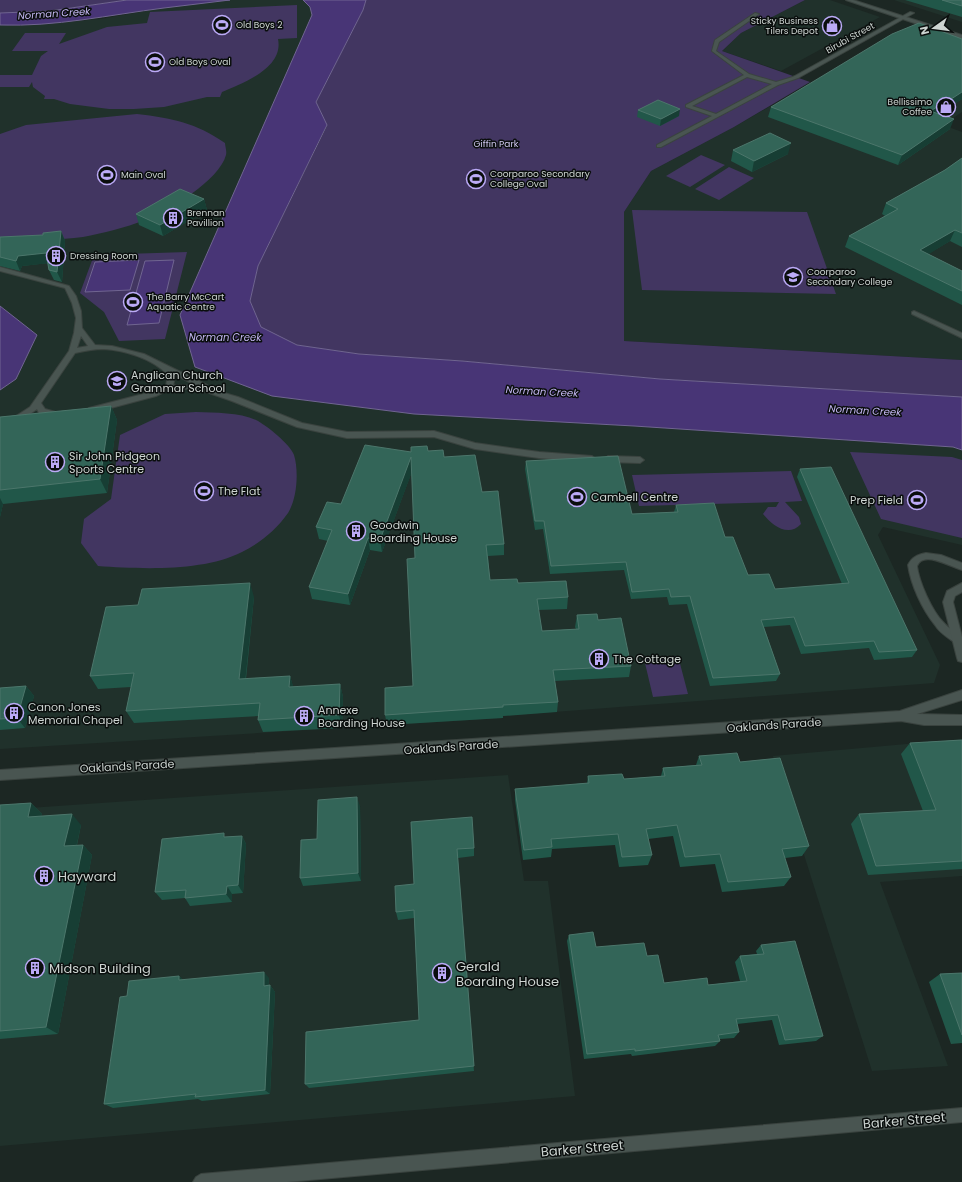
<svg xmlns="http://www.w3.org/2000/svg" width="962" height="1182" font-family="Poppins,sans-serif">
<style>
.built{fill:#20312b}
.green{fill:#423661}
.water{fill:#483576;stroke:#706591}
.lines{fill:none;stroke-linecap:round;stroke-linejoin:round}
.lane-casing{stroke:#3a433f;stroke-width:2}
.street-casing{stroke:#3a433f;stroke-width:2}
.secondary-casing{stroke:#3a433f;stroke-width:2}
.lane{fill:#495551;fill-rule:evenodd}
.street{fill:#495551;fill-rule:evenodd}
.secondary{fill:#495551;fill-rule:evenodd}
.wall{fill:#215749}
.shaded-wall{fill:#173e34}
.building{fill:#336558;stroke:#4c766b}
.labels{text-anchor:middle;stroke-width:3;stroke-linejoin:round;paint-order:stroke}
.far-poi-label{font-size:9px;fill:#cdd4d1;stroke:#0a0e0d;text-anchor:start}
.far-street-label{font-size:9px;fill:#cdd4d1;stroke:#0a0e0d}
.far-park-label{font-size:9px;fill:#d0c8f0;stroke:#0a0e0d}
.far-water-label{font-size:10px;font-style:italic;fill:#c3b6f1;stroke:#0a0e0d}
.poi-label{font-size:11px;fill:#cdd4d1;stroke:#0a0e0d;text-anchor:start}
.street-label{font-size:11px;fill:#cdd4d1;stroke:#0a0e0d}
.near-poi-label{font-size:13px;fill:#cdd4d1;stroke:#0a0e0d;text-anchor:start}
.near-street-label{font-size:13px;fill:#cdd4d1;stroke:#0a0e0d}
</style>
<rect width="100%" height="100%" fill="#1c2723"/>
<!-- built -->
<path class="built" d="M230 0H303L310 7 312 15 272 396 414 414 634 426 953 447 962 450V545L883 527 878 535 940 665 934 683 503 716V718L0 749V25L16 26 100 19 163 8Z
M805 0H830L880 17 781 71 722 51 741 33Z
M894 0H962V22Z
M908 27H916L962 44V112L943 125 962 132V360L624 341V212L651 171 734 127Z
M962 739V876L880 882 948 1066 872 1071 773 756Z
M508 775 524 881H548L575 1096 0 1146V810Z"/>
<!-- green -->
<path class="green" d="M0 0H127C84 6 43 13 0 13Z
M366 0H805L741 33 722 51 810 82 734 127 651 171 624 212V341L962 360V397L660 379 462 361 359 354 297 345 260 327 250 301 258 266 327 126 316 102 363 10Z
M297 5V38L278 39C284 68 243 83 222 92L220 97H207L164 107 134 109H109L70 104 54 99H44L45 96 33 87 32 82 29 87H0V75H32L41 56 48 51H12L25 33H66L59 44 107 27 147 23 150 12Z
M137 114C172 118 196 123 225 143 225 146 227 151 226 155 219 181 169 210 145 220 125 228 103 233 83 237 55 241 27 239 0 237V134L26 125Z
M701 155 725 165 690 187 666 176Z
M729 167 754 178 719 200 695 189Z
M632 210 807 212 836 294 642 290Z
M187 252 165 339 119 341 104 312 80 293 94 255Z
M196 412C215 413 239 412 256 420 266 425 290 444 294 455 299 471 297 499 288 513 276 530 260 543 242 552 203 572 140 569 98 566L81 543 84 519 111 499 120 435 165 414Z
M850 452 952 457 962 460V538L881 519Z
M791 471 802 501 785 502 799 517 801 524C788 538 772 525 763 514L768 507H776L779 502 639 506 632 475Z
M678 656 688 694 653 697 644 659Z"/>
<!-- water -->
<path class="water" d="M127 0H230C208 3 186 5 164 8 109 15 55 27 0 25V13L50 11Z
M303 0H366L363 10 316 102 327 125 258 266 250 301 261 327 297 345 359 354 462 361 660 379 962 397V450L953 447 634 426 414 414 272 396 195 367 180 315 312 15 310 7Z
M139 260 130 290 85 292 95 262Z
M174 260 159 323 127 325 145 261Z
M0 306 37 335 16 379 0 390Z"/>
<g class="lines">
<defs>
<path id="lane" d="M755 13 759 14 719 42 716 51 749 74 776 82 796 76 798 77V78L778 85 661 147H657V145L712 116 686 107V105L744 75 712 51 715 40ZM747 77 772 84 716 114 692 106Z
M0 267 69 286 76 296 81 311 82 328 95 345 112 346 144 354 207 385V388L238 397 302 423 347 432 434 431 475 443 539 452 592 456 596 459 592 462 539 458 475 449 434 437 347 438 297 427 232 401 209 393 187 389H170L156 396 92 413 89 412V408L151 392 166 386 168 375C153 359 125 350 103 349 94 349 84 351 75 353L41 403 45 409 59 413V417L56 418 39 413 37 409 19 422H13V418L30 407 69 351 74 333 76 318 72 303 65 288 0 271ZM81 336 88 346 77 348ZM176 375 197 386 173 385Z
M914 311 962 333V338L912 314V312Z
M608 456 640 457 644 460 640 463 608 462 604 459Z
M926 553 941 555 962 563V570C952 567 931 555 921 561 919 562 918 564 917 566 919 582 932 611 943 622 948 628 955 632 960 636L962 639 960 642 957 643 954 642C947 637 939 632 935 625 922 609 911 585 908 565 912 557 917 555 926 553Z"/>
<path id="street" d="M910 12 914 13 798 78 793 77Z
M962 1108V1122L287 1182H193L196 1177 201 1174Z"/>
<path id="secondary" d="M846 0H853L962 35V39Z
M962 583V592L955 596 953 602 962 637V662L958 661 957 658 943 602 947 591Z
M962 690V700L917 714 962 715V725H924L901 721 0 780V770L900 711Z"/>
</defs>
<!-- lane casing -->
<use href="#lane" class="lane-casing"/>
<!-- street casing -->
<use href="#street" class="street-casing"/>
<!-- secondary casing -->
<use href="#secondary" class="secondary-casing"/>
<!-- lane -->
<use href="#lane" class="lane"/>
<!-- street -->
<use href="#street" class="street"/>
<!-- secondary -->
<use href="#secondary" class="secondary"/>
</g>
<!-- wall -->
<path class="wall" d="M905 0H962V17Z
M962 39V99L939 114 950 129 898 165 768 117 771 107Z
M638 110 679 116 660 126 637 117Z
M733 150 788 154 752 172 731 161Z
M962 158V247L950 241 928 254 962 271V305L845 247 849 236 885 216 882 214 886 203 945 170Z
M204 199 207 210 163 236 139 225 136 214Z
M61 231 65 241 62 282 54 280 49 270 48 263 22 266 20 271 0 266V237L43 235Z
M111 406 117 420 107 493 3 504 0 517V417Z
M428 451 444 457 482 492 504 544V555L488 556 490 580 518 583 568 597 567 609 538 610 542 631 576 629 575 627 577 615 598 620 631 666 629 677 555 681 558 702 557 712 503 716V718L387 725 385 715 413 686 415 558 412 471 382 552 370 550 350 605 312 599 309 587 328 541 319 539 316 527 341 504 411 452Z
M526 461 632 514 674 512 676 505 725 537 748 575 775 589 842 584 797 477 800 469 917 650 912 657 874 660 869 648 801 654 790 625 764 627 780 674 776 681 710 686 687 604 669 605 667 597 631 599 624 570 550 574 543 529 535 530 525 469Z
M254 597 246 679 290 676 293 687 340 684 343 697 342 728 263 732 258 720 259 716 134 723 126 711 131 687 98 689 90 676 138 605Z
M26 686 34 696 25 728 0 730V688Z
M962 740V869L868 875 851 824 859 814 923 811 901 754 910 743Z
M699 756 740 762 809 846 802 856 785 858 791 877 784 886 722 892 715 864 680 867 673 836 648 839 652 855 648 865 619 867 615 845 552 849 551 857 523 860 515 800V789L587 783 588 776 624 779 661 776 663 768 696 765Z
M31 803 42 814 41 816 81 825 77 845H83L92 855 58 1034 0 1039V805Z
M360 806 361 881 303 886 300 878 317 839Z
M411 822 474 848V856L458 858 474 1071 309 1088 305 1084 419 1020 414 918 398 920 396 912 414 884Z
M242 836 246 844 243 893 232 894V902L190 906 185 898 162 900 155 892 226 837Z
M569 935 596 947 647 956 664 983 708 985 740 981 735 962 740 956 757 954 756 951 761 945 823 1036 816 1041 779 1045 772 1020 737 1024 739 1032 734 1038 720 1039V1041L715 1046 632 1056 631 1054 584 1059 567 941Z
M962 973V1043L951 1044 929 982 940 974Z
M179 976 183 980 269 978 268 986 270 985 275 992 270 1094 202 1101 198 1099 113 1108 104 1104 127 996Z"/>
<!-- shaded-wall -->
<path class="shaded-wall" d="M962 92V99L941 113 926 121 930 111Z
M680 109 679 116 660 126 661 119Z
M954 119 950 129 898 165 902 155Z
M791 143 788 154 752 172 754 161Z
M204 199 207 210 163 236 160 225Z
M955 230 950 241 916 262 920 250Z
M61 231 65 241 62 282 57 272Z
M46 253 51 263 22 266 20 271 16 261 18 256Z
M111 406 117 420 107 493 100 479Z
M411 457 413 469 382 552 380 540Z
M0 498 3 504 0 517Z
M368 538 370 550 350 605 348 594Z
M250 583 254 597 244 692 239 679Z
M290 676 294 689 289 687Z
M340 684 343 697 342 728 339 715Z
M26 686 34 696 25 728 17 718Z
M357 797 360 806 361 881 358 873Z
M31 803 42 814 38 828 28 817Z
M72 814 81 825 74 857 64 846Z
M242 836 246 844 243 893 238 885Z
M83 845 92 855 58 1034 46 1027Z
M227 886 232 894V902L226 894Z
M264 972 269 978 268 992 264 986Z
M179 976 186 982 179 980Z
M270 985 275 992 270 1094 265 1090Z"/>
<!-- building -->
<path class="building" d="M942 0H962V6Z
M919 23 962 39V92L945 103 930 111 954 119 902 155 771 107 892 34Z
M658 100 680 109 661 119 638 110Z
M770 133 791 143 754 161 733 150Z
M962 158V233L955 230 920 250 962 271V291L849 236 898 209 886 203 945 170Z
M180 189 204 199 160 225 136 214Z
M61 231 57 272 49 270 46 253 18 256 16 261 0 257V237L43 235V233Z
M111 406 100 479 0 490V417Z
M365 445 411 452V447L427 446 428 451 443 450 444 457 475 455 482 492 498 491 504 544 486 545 490 580 517 579 518 583 566 581 568 597 537 599 542 631 579 629 577 615 597 614 598 620 621 618 631 666 553 670 558 702 503 705V707L385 715V688L413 686 407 559 415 558 411 457 380 540 368 538 348 594 309 587 332 530 316 527 327 502 341 504Z
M618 456 632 514 678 512 676 505 714 503 725 537H733L748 575 769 574 775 589 849 583 800 469 831 467 917 650 879 652 874 641 805 646 794 617 761 620 780 674 713 678 690 596 671 597 669 589 632 592 626 562 551 566 544 521H535L526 461Z
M250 583 239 679 290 676 289 687 340 684 339 715 258 720 260 703 126 711 134 673 90 676 106 607 138 605 142 589Z
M26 686 17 718 0 719V688Z
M962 740V861L876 866 859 814 936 810 910 743Z
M737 753 740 762 780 758 809 846 782 849 791 877 728 882 720 854 685 857 677 825 646 829 652 855 622 857 618 834 551 839 552 847 524 850 515 789 589 783 588 776 622 774 624 779 665 776 663 768 702 765 699 756Z
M357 797 358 873 300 878 301 840 317 839 318 800Z
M31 803 28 817 72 814 64 846 83 845 46 1027 0 1031V805Z
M472 817 474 848 457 849 474 1066 305 1084 306 1032 419 1020 414 910 396 912 395 886 414 884 411 822Z
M224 833V837L242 836 238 885 227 886 226 894 185 898 186 890 155 892 162 839Z
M593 932 596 947 644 943 647 956 658 955 664 983 707 978 708 985 747 981 740 956 764 954 761 945 795 941 823 1036 785 1040 778 1015 736 1019 739 1032 718 1035 720 1041 635 1051V1049L587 1054 569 935Z
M264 972V986L270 985 265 1090 195 1097 196 1094 104 1104 120 997 127 996 129 981 179 976V980Z
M962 973V1035L940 974Z"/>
<!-- icons -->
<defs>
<symbol id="stadium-ring" viewBox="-11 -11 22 22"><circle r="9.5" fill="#0a0e0d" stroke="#bbaaf6" stroke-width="1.5"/><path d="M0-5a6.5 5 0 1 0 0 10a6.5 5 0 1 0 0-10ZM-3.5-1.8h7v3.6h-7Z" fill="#bbaaf6"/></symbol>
<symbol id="shop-ring" viewBox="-11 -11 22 22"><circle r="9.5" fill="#0a0e0d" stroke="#bbaaf6" stroke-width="1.5"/><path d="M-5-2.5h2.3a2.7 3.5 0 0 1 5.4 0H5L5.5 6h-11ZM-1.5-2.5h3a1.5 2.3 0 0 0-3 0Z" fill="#bbaaf6"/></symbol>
<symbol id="building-ring" viewBox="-11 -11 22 22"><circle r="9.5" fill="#0a0e0d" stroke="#bbaaf6" stroke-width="1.5"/><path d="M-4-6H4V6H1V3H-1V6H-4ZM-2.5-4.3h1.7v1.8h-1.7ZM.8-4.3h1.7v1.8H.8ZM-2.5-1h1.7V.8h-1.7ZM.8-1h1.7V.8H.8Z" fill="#bbaaf6"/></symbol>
<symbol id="school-ring" viewBox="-11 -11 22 22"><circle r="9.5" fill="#0a0e0d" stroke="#bbaaf6" stroke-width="1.5"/><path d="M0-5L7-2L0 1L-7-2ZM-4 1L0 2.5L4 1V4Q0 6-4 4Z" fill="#bbaaf6"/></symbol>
</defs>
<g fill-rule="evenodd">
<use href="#stadium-ring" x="211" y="14" width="22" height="22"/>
<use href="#shop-ring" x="821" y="15" width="22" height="22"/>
<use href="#stadium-ring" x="144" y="51" width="22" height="22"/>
<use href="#shop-ring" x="935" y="96" width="22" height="22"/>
<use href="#stadium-ring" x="96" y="164" width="22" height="22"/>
<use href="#stadium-ring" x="465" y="168" width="22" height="22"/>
<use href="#building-ring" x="162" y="207" width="22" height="22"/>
<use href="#building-ring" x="45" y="245" width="22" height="22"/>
<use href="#school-ring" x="782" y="266" width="22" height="22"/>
<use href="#stadium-ring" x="122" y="291" width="22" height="22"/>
<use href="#school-ring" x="106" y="370" width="22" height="22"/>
<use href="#building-ring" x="44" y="451" width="22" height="22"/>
<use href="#stadium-ring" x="193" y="480" width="22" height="22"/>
<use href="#stadium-ring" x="566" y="486" width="22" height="22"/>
<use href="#stadium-ring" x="906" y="489" width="22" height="22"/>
<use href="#building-ring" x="345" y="520" width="22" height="22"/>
<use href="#building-ring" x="588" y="648" width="22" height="22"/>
<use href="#building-ring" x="3" y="702" width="22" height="22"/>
<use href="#building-ring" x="293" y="705" width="22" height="22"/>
<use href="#building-ring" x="33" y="865" width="22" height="22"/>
<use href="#building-ring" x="24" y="957" width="22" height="22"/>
<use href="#building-ring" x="431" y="962" width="22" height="22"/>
</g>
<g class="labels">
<!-- far-poi labels -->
<g class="far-poi-label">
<text x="818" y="24" text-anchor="end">Sticky Business<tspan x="818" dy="10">Tilers Depot</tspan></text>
<text x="236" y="28">Old Boys 2</text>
<text x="169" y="65">Old Boys Oval</text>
<text x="932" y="105" text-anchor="end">Bellissimo<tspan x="932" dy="10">Coffee</tspan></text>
<text x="490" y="177">Coorparoo Secondary<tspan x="490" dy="10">College Oval</tspan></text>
<text x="121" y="178">Main Oval</text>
<text x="187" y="216">Brennan<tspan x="187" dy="10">Pavillion</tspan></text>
<text x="70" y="259">Dressing Room</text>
<text x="807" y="275">Coorparoo<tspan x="807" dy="10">Secondary College</tspan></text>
<text x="147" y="300">The Barry McCart<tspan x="147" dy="10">Aquatic Centre</tspan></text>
</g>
<!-- far-street labels -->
<g class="far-street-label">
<text transform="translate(850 38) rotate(-29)" y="3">Birubi Street</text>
</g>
<!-- far-park labels -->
<g class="far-park-label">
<text x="496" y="147">Giffin Park</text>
</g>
<!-- far-water labels -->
<g class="far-water-label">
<text transform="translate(54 13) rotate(-4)" y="4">Norman Creek</text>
<text x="225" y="341">Norman Creek</text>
<text transform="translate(542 391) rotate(3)" y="4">Norman Creek</text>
<text transform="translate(865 410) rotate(3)" y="4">Norman Creek</text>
</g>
<!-- poi labels -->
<g class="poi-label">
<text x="131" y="379">Anglican Church<tspan x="131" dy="13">Grammar School</tspan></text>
<text x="69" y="460">Sir John Pidgeon<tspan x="69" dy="13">Sports Centre</tspan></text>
<text x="218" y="495">The Flat</text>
<text x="591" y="501">Cambell Centre</text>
<text x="903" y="504" text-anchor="end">Prep Field</text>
<text x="370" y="529">Goodwin<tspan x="370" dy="13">Boarding House</tspan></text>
<text x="613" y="663">The Cottage</text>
<text x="28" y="711">Canon Jones<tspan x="28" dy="13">Memorial Chapel</tspan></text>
<text x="318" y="714">Annexe<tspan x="318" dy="13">Boarding House</tspan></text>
</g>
<!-- street labels -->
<g class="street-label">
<text transform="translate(774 725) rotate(-4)" y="4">Oaklands Parade</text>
<text transform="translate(451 747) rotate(-4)" y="4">Oaklands Parade</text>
<text transform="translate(127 766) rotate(-3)" y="4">Oaklands Parade</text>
</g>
<!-- near-poi labels -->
<g class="near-poi-label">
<text x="58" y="881">Hayward</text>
<text x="456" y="971">Gerald<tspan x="456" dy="15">Boarding House</tspan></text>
<text x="49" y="973">Midson Building</text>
</g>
<!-- near-street labels -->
<g class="near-street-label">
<text transform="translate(904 1120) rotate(-5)" y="5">Barker Street</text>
<text transform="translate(582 1148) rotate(-5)" y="5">Barker Street</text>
</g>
</g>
<!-- north arrow -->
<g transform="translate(934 28) rotate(256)" stroke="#0a0e0d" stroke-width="3" paint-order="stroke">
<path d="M0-3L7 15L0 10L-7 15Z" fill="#cdd4d1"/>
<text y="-6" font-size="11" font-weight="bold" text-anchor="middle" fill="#cdd4d1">N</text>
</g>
</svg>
